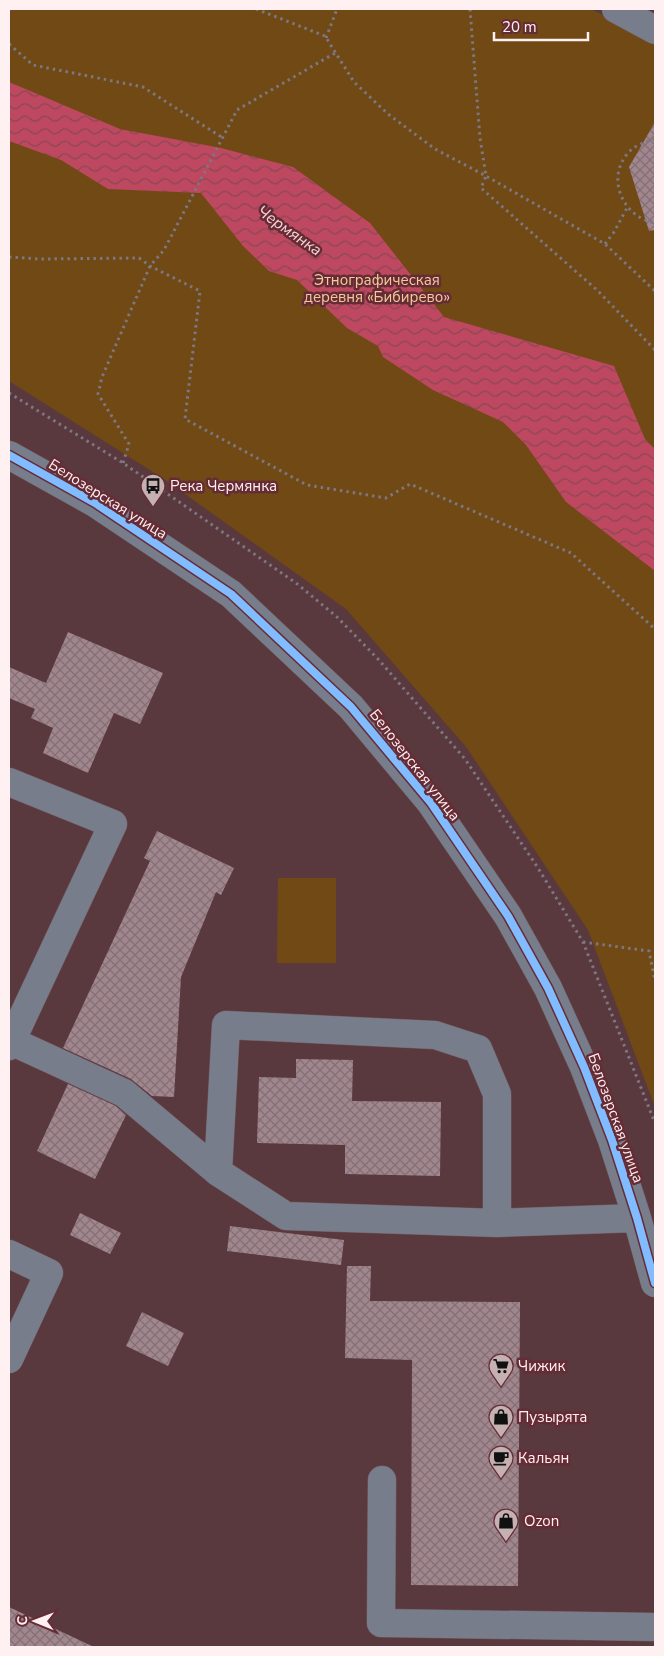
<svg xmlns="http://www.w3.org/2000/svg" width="664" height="1656" font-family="'Nunito Sans',sans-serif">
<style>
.park{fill:#704914}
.water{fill:url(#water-waves)}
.building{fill:url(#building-cross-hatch)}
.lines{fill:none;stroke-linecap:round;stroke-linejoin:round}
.minor-casing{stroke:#71595c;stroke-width:29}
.path{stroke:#7d7782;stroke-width:3;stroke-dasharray:2.5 4;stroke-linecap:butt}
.minor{stroke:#787d8c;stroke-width:28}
.cycleway-casing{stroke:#662c36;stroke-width:11}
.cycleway{stroke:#80bcff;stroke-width:8}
.labels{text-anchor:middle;stroke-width:5;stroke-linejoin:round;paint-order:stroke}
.park-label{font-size:15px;fill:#f3ca9b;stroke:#662c36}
.poi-label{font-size:15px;fill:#fff0f1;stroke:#662c36;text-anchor:start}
.street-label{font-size:15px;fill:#fff0f1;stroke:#662c36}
.water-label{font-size:16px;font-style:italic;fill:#f7d5d9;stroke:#662c36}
</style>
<defs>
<pattern id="water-waves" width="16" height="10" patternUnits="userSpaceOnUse" patternTransform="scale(1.25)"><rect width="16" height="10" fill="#bd4860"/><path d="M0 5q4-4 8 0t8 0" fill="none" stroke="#8a4855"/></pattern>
<pattern id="building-cross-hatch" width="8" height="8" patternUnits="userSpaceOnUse" patternTransform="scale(1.25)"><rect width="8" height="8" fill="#a1868e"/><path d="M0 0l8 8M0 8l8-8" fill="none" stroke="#837076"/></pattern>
</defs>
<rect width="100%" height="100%" fill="#59393e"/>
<!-- park -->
<path class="park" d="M9 9H591L655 42V1107L588 930 467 748 346 609 164 479 9 381Z
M278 878H336V963H277Z"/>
<!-- water -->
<path class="water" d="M9 82 120 129 221 148 293 167 370 223 444 317 614 366 645 439 655 449V571L566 502 526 445 503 422 433 390 383 357 378 346 347 328 297 280 269 271 243 246 201 193 108 189 61 160 9 141Z"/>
<!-- building -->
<path class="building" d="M655 122V230L649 231 629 167Z
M68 632 163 673 140 724 114 713 88 773 43 753 53 728 31 718 35 709 9 698V667L46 683Z
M157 831 234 868 221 895 216 892 181 977 174 1097 152 1096 131 1079 63 1048 150 861 144 858Z
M296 1059 353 1060 352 1101 441 1102 440 1176 345 1174V1145L257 1143 259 1077 296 1078Z
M68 1084 116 1106 126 1115 95 1179 37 1151Z
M80 1213 121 1233 110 1254 70 1235Z
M230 1226 344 1240 341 1265 227 1251Z
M347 1266H371L370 1301 520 1302 518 1586 411 1585 412 1360 345 1358Z
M142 1312 184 1333 168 1366 126 1346Z
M9 1607 94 1647H9Z"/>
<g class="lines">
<defs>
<path id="minor" d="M616 9 655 30
M9 455 95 503 231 594 351 707 431 803 508 916 548 988 584 1067 612 1140 637 1218 655 1283
M9 782 113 824 9 1046
M11 1041 124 1093 218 1172 286 1216 497 1223 637 1218
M218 1172 226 1025 435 1035 478 1049 497 1094V1223
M9 1254 49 1273 9 1359
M382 1480 381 1623 655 1627"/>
</defs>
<!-- minor casing -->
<use href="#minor" class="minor-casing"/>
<!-- path -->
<path class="path" d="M256 9 325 36 354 82 388 114 435 149 486 176 605 244 655 291
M470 9 480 138 486 176 481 188 598 291 655 350
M326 38 337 9
M9 44 33 65 143 87 223 138
M655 139C645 142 635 145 628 153 605 179 624 218 655 223
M605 244 614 232 627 208
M9 257 39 259 139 258 150 266 200 291 185 419 307 485 386 498 410 484 571 553 655 629
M9 393 123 463 296 583 337 617 378 659 465 759 538 868 583 942 655 1123
M123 463 129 444 98 394 102 377 150 266 164 250 237 110 335 53
M583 942 649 951 655 981"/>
<!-- minor -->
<use href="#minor" class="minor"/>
<defs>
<path id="cycleway" d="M9 455 95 503 231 594 351 707 431 803 508 916 548 988 584 1067 612 1140 637 1218 655 1283"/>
</defs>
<!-- cycleway casing -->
<use href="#cycleway" class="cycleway-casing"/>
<!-- cycleway -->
<use href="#cycleway" class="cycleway"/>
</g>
<!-- icons -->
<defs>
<symbol id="bus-pin" viewBox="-11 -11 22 30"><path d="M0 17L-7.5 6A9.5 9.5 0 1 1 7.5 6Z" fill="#c5b0b2" stroke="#662c36"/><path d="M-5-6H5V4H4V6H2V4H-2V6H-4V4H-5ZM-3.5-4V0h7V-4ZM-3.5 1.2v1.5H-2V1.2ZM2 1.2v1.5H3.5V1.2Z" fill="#111"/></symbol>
<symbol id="supermarket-pin" viewBox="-11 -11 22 30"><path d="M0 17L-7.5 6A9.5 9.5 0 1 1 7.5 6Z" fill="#c5b0b2" stroke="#662c36"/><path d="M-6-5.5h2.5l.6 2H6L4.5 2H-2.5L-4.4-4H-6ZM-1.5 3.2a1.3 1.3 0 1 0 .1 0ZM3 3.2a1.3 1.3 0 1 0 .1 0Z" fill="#111"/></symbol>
<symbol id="shop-pin" viewBox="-11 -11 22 30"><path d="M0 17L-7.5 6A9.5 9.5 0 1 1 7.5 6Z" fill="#c5b0b2" stroke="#662c36"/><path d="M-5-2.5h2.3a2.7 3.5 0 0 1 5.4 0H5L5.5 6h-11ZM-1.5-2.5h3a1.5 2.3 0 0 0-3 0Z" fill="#111"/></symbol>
<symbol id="cafe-pin" viewBox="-11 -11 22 30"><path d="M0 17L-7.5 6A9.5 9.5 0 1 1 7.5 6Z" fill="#c5b0b2" stroke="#662c36"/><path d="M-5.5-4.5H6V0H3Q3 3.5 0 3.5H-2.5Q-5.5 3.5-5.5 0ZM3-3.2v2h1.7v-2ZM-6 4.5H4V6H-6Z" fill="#111"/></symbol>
</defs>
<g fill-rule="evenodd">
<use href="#bus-pin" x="139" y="472" width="28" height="38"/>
<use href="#supermarket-pin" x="487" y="1352" width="28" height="38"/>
<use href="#shop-pin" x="487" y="1403" width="28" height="38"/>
<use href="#cafe-pin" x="487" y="1444" width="28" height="38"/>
<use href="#shop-pin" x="492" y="1507" width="28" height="38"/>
</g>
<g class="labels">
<!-- park labels -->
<g class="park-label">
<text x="377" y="285">Этнографическая<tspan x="377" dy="17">деревня «Бибирево»</tspan></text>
</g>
<!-- poi labels -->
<g class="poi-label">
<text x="170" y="491">Река Чермянка</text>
<text x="518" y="1371">Чижик</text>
<text x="518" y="1422">Пузырята</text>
<text x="518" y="1463">Кальян</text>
<text x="524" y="1526">Ozon</text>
</g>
<!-- street labels -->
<g class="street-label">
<text transform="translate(108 499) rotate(32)" y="5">Белозерская улица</text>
<text transform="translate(415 765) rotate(52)" y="5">Белозерская улица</text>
<text transform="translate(616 1118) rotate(70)" y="5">Белозерская улица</text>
</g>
<!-- water labels -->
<g class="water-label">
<text transform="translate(290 230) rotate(35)" y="6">Чермянка</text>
</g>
</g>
<!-- border -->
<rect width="664" height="1656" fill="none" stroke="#fff0f1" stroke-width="20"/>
<!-- north arrow -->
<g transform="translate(35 1621) rotate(271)" stroke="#662c36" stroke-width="4" paint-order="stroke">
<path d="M0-4L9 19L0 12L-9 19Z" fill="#fff0f1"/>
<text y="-8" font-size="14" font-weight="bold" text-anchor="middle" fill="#fff0f1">С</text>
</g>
<!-- scale -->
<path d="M494 32v8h94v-8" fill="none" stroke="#fff0f1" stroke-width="2.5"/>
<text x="502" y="32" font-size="15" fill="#fff0f1" stroke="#662c36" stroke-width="4" paint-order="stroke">20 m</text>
</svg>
